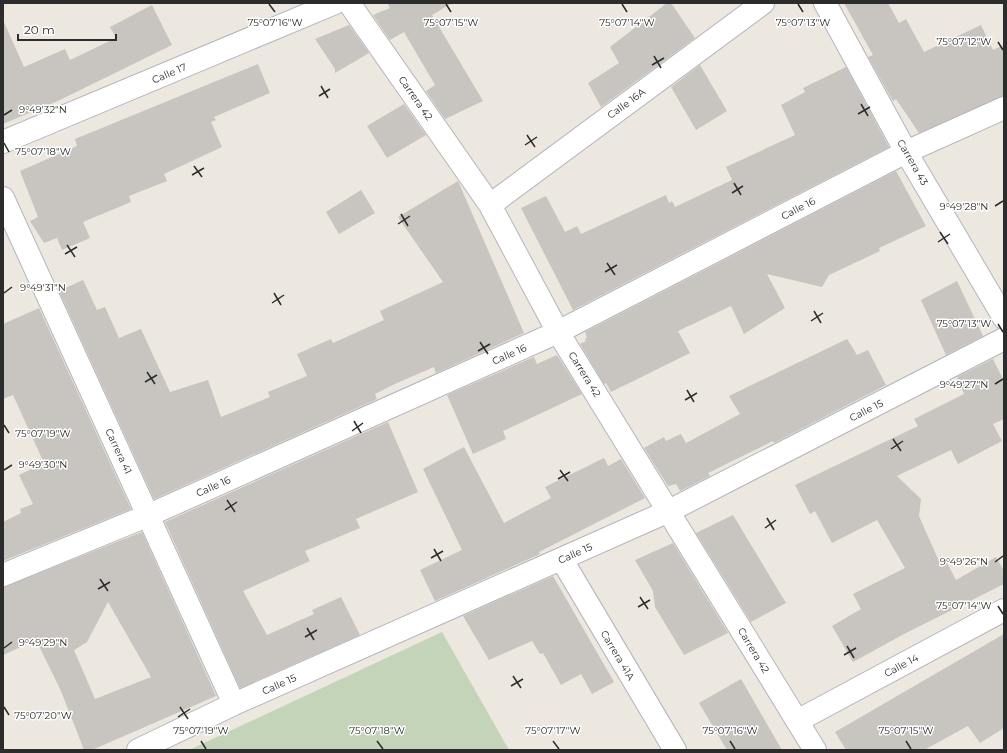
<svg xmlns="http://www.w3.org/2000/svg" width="1007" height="753" font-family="Montserrat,sans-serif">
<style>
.cemetery{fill:#c4d4b8}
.building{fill:#c8c4bf;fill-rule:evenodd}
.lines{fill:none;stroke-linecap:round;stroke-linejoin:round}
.street-casing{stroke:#b3b4be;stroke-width:24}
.street{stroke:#fff;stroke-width:22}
.ticks{fill:none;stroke:#2c2c2c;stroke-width:1.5}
.labels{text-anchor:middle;stroke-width:3;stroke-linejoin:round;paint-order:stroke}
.street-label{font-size:10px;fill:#2c2c2c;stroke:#fff}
.ticks-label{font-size:10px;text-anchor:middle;fill:#2c2c2c;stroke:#fff;stroke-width:3;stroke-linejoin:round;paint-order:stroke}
</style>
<rect width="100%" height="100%" fill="#ece8df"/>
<!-- cemetery -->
<path class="cemetery" d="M442 632 509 750H189Z"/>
<!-- building -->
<path class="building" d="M387 3H452L432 15 483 101 445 119 426 91 435 85 404 32 390 40 373 15 390 8Z
M667 3H671L695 38 601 107 588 83 619 63 610 47Z
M844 3H888L899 23 906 19 924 52 981 25 993 50 1004 45V96L919 133 896 99 893 101 868 57 873 55Z
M152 5 172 45 60 100 3 124V20L24 67 65 49 70 60 116 38 110 27Z
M349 25 369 53 335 73V69L315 39Z
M258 64 270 93 214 117 216 120 211 122 222 147 164 174 167 181 129 196 131 202 83 222 90 238 62 250 57 238 44 243 30 221 38 217 20 171 77 146 75 139Z
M700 65 727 111 696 130 671 87Z
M846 67 889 147 573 310 521 208 546 196 565 232 577 226 581 234 666 195 669 203 672 201 675 207 732 180 726 167 795 135 781 105 805 92 803 88Z
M404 104 426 135 387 158 367 126Z
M896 171 926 226 879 248 880 251 829 275 822 287 767 274 785 308 744 334 731 306 678 331 690 353 611 392 606 383 604 384 580 344 586 341 585 339 587 337 585 332Z
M458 181 524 333 436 373 434 367 397 383 375 394 377 399 154 499 59 291 83 280 97 310 105 307 119 338 141 329 170 392 208 380 221 417 270 397 268 392 307 376 297 354 331 339 333 343 384 320 380 311 443 282 398 217Z
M361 190 375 213 339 234 326 212Z
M957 281 983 336 946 355 921 300Z
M39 308 131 509 3 561V522L21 513 20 509 33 504 19 475 44 463 13 395 3 399V324Z
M847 339 857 355 868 350 886 385 774 443 773 441 708 473 710 476 680 491 676 484 668 486 644 448 664 437 666 441 681 434 686 443 740 414 729 396Z
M557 355 582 394 503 431 506 439 473 454 447 395 534 357 537 364Z
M993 359 1004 381V419L993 424 1002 441 958 464 951 450 897 476 921 499 919 516 938 559 944 557 956 580 996 557 1004 571V584L904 634 853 662 832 626 861 609 853 594 905 568 877 520 832 543 815 511 810 514 795 485 918 426 914 419 964 394 957 377Z
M388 422 418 492 356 519 360 528 305 551 310 561 243 591 267 635 314 614 312 610 341 597 360 635 240 688 165 522Z
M464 447 504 523 551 498 545 487 604 458 608 466 621 459 645 498 539 552 540 554 435 601 420 570 462 550 423 469Z
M733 515 786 603 751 622 696 533Z
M142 532 216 696 92 750H84L61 691 37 642 33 644 32 642 3 655V587ZM108 602 151 677 95 699 74 650 87 642Z
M673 543 728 633 684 655 655 607 653 591 635 560Z
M553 576 614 682 592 694 581 674 561 685 543 653 540 654 532 641 489 660 463 616Z
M1004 634V728L980 743 968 726 924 750H846L835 732Z
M741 679 760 712 782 750H727L699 703Z"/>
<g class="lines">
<defs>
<path id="street" d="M349 3 490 205 558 332 815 750
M825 3 906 152 1004 318
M3 142 335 3
M3 198 234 704
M490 205 763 3
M562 560 675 750
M3 575 149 515 558 332 906 152 1004 108
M797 721 1004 610
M138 750 234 704 669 511 1004 339"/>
</defs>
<!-- street casing -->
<use href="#street" class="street-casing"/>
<!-- street -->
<use href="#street" class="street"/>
</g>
<!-- ticks -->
<path class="ticks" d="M269 4 275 12M446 4 451 12M622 4 627 12M798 4 803 12M998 42 1003 50M654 56 661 68M652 65 664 58M321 86 328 98M319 96 330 89M861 104 868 116M858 114 870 107M4 115 12 110M527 135 535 147M4 143 9 152M525 145 537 137M194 166 202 177M192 175 204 168M734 183 741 195M732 193 743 186M995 206 1003 201M401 214 408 226M398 224 410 216M940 232 948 244M938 242 950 234M67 245 75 257M65 254 77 247M607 263 615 275M605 272 617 265M4 293 12 287M274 293 281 305M272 303 284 295M814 311 821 323M811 321 823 313M998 324 1003 332M480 342 488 354M478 351 490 344M147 372 155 384M145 382 157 375M995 384 1003 379M687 390 694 402M685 400 697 393M354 421 361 433M4 425 9 433M352 431 363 423M893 439 901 451M891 449 903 441M4 470 12 465M560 470 568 481M558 479 570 472M227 500 235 512M225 510 237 502M767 518 774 530M765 528 776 520M434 549 441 561M431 558 443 551M995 562 1003 556M100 579 108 591M98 589 110 582M640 597 648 609M998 606 1003 614M638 607 650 600M307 628 314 640M305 637 317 630M847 646 854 658M4 648 12 642M844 655 856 648M513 676 521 688M511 686 523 679M4 707 9 715M180 707 188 719M178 717 190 709M201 741 206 749M377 741 383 749M553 741 559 749M730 741 735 749M906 741 911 749"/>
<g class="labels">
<!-- street labels -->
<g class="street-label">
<text transform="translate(169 73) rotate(-23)" y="4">Calle 17</text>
<text transform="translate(416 98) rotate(55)" y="4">Carrera 42</text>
<text transform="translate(626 103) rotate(-36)" y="4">Calle 16A</text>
<text transform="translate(913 162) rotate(60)" y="4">Carrera 43</text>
<text transform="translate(798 208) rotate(-27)" y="4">Calle 16</text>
<text transform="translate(509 354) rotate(-24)" y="4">Calle 16</text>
<text transform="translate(585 374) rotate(58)" y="4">Carrera 42</text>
<text transform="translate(866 410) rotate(-27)" y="4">Calle 15</text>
<text transform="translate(119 451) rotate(65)" y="4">Carrera 41</text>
<text transform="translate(213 486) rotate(-24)" y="4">Calle 16</text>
<text transform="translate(575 553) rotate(-24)" y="4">Calle 15</text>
<text transform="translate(754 650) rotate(59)" y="4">Carrera 42</text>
<text transform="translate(618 655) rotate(59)" y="4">Carrera 41A</text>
<text transform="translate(901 665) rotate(-28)" y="4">Calle 14</text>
<text transform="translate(279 684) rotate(-24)" y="4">Calle 15</text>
</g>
</g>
<g class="ticks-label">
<text x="803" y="26">75°07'13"W</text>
<text x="275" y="26">75°07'16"W</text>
<text x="451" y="26">75°07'15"W</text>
<text x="627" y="26">75°07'14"W</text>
<text x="964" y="45">75°07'12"W</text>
<text x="43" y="113">9°49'32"N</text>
<text x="43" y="155">75°07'18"W</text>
<text x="964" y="210">9°49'28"N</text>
<text x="43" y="291">9°49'31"N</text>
<text x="964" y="327">75°07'13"W</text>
<text x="964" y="388">9°49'27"N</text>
<text x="43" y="437">75°07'19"W</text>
<text x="43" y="468">9°49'30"N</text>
<text x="964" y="565">9°49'26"N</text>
<text x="964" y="609">75°07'14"W</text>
<text x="43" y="646">9°49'29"N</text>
<text x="43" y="719">75°07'20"W</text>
<text x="201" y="734">75°07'19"W</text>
<text x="377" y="734">75°07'18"W</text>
<text x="553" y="734">75°07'17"W</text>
<text x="730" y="734">75°07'16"W</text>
<text x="906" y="734">75°07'15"W</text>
</g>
<!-- border -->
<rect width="1007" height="753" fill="none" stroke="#2c2c2c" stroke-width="8"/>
<!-- scale -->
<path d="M18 34v6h98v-6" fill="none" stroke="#2c2c2c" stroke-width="2"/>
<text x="24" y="34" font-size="12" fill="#2c2c2c" stroke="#ffffff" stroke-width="3" paint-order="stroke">20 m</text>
</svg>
